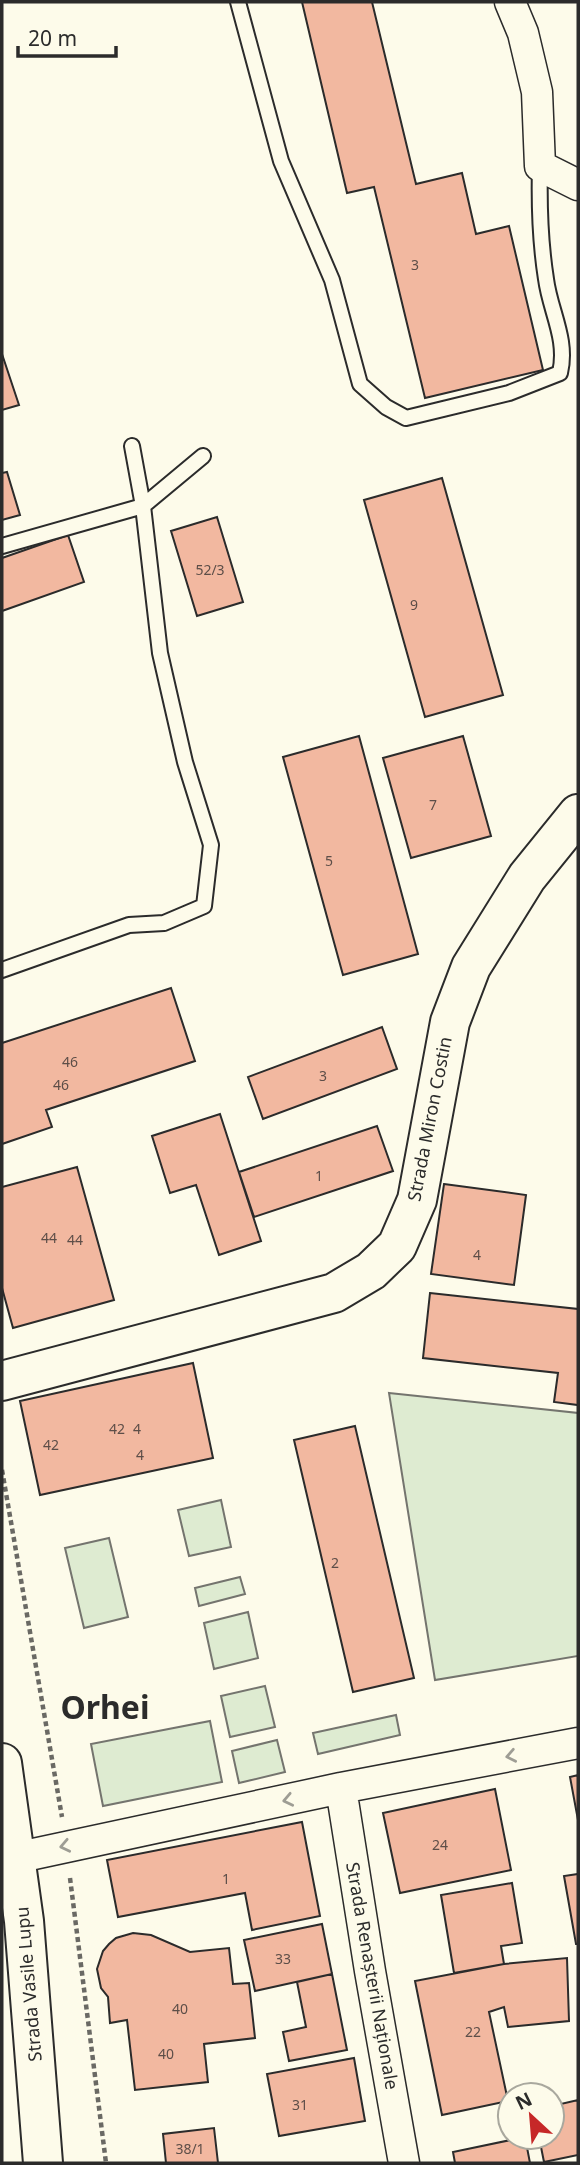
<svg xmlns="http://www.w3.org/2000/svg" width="580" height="2165" font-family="'Noto Sans',sans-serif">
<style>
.green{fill:#deebd1;stroke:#74746e;stroke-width:2}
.building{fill:#f2b8a0;stroke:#2b2b2b;stroke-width:2}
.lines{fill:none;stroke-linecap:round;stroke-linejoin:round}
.lane-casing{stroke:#2b2b2b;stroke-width:18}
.street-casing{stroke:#2b2b2b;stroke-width:33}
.secondary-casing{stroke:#2b2b2b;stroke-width:42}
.path{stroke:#6a6964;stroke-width:4.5;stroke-dasharray:5 3.5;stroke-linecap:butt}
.lane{stroke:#fdfbea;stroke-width:14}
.street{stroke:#fdfbea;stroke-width:30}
.secondary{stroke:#fdfbea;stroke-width:38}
.oneway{stroke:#9e9d94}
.labels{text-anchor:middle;stroke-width:5;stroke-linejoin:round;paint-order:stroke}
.number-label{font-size:14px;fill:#5d4e48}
.street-label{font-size:18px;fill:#2b2b2b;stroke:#fdfbea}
.town-label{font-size:32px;font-weight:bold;fill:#2b2b2b;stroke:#fdfbea}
</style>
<rect width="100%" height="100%" fill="#fdfbea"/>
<!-- green -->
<path class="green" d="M389 1393 578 1413V1656L435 1680Z
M221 1500 231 1547 189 1556 178 1510Z
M109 1538 128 1617 84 1628 65 1548Z
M240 1577 245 1594 199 1606 195 1588Z
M248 1612 258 1658 214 1669 204 1623Z
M265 1686 275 1727 230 1737 221 1696Z
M396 1715 400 1735 318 1754 313 1733Z
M210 1721 222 1782 103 1806 91 1744Z
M277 1740 285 1772 239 1783 232 1751Z"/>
<!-- building -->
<path class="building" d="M302 2H372L416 184 462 173 476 234 509 226 543 370 425 398 374 187 347 193Z
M2 354 19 405 2 410Z
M7 472 20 515 2 520V473Z
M442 478 503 695 425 717 364 500Z
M217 517 243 602 197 616 171 531Z
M68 535 84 582 2 611V558Z
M359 736 418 954 343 975 283 757Z
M463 736 491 836 411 858 383 758Z
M171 988 195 1061 46 1110 52 1127 2 1144V1043Z
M382 1027 397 1069 263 1119 248 1077Z
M220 1114 261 1241 219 1255 196 1185 170 1193 152 1136Z
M377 1126 393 1171 254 1217 239 1172Z
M77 1167 114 1300 13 1328 2 1288V1187Z
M444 1184 526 1195 514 1285 431 1274Z
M430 1293 578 1309V1405L554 1402 558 1373 423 1358Z
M193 1363 213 1458 40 1495 20 1401Z
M355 1426 414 1678 353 1692 294 1440Z
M578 1775V1820L570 1777Z
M495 1789 511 1870 400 1893 383 1813Z
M302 1822 320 1916 252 1930 245 1893 118 1917 107 1860Z
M578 1874V1944H576L564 1876Z
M512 1883 522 1943 501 1946 504 1964 454 1973 441 1895Z
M322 1924 332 1974 255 1991 244 1940Z
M133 1933 151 1935 190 1952 229 1948 233 1984 249 1983 255 2038 204 2044 208 2082 135 2090 127 2020 110 2023 108 1997 101 1988 97 1969 103 1951 109 1944 116 1938Z
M567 1958 569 2021 508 2027 504 2007 489 2012 508 2101 442 2115 415 1981 504 1964Z
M332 1974 347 2050 289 2061 283 2032 306 2027 297 1982Z
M354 2058 365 2121 279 2136 267 2074Z
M578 2100V2155L544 2162 539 2137H552V2106Z
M214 2128 218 2163H166L163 2134Z
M525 2137 530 2163H455L453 2152Z"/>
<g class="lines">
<defs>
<path id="lane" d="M238 2 281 161 332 280 360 384 386 407 406 418 509 393 560 373C568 339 550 311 546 279 540 241 539 203 540 166
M2 546 143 506 203 456
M2 970 129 925 164 923 204 906 211 845 185 762 160 653 143 506 132 446"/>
<path id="street" d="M510 2 523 33 537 92 540 166 578 185
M341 1788 370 1971 404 2163
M15 1858 341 1788 578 1743"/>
<path id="secondary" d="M2 1381 334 1293 371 1271 397 1246 417 1200 450 1022 471 967 527 877 578 814
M2 1763 24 1921 43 2163"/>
</defs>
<!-- lane casing -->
<use href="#lane" class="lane-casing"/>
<!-- street casing -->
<use href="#street" class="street-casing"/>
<!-- secondary casing -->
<use href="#secondary" class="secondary-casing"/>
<!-- path -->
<path class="path" d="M2 1470 62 1817
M70 1878 106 2163"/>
<!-- lane -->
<use href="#lane" class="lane"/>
<!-- street -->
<use href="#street" class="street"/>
<!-- secondary -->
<use href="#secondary" class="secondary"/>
</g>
<!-- one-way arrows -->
<defs><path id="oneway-chevron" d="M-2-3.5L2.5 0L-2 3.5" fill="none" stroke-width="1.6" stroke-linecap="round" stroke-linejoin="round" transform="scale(1.75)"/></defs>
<g class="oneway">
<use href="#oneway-chevron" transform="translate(511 1756) rotate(169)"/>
<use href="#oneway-chevron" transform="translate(288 1800) rotate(168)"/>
<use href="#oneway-chevron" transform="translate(65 1846) rotate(168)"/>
</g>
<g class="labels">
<!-- number labels -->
<g class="number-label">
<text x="415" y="270">3</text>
<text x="210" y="575">52/3</text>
<text x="414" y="610">9</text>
<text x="433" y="810">7</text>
<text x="329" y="866">5</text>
<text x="70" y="1067">46</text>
<text x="323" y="1081">3</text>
<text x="61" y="1090">46</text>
<text x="319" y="1181">1</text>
<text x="49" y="1243">44</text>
<text x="75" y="1245">44</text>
<text x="477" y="1260">4</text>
<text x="117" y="1434">42</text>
<text x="137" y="1434">4</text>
<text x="51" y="1450">42</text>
<text x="140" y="1460">4</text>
<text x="335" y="1568">2</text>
<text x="440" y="1850">24</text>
<text x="226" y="1884">1</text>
<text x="283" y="1964">33</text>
<text x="180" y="2014">40</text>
<text x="473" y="2037">22</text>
<text x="166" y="2059">40</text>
<text x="300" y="2110">31</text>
<text x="190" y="2154">38/1</text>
</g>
<!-- street labels -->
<g class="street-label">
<text transform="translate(430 1119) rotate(-79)" y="6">Strada Miron Costin</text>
<text transform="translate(372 1976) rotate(80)" y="6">Strada Renașterii Naționale</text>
<text transform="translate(29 1984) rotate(-95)" y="6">Strada Vasile Lupu</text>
</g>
<!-- town labels -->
<g class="town-label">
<text x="105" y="1719">Orhei</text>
</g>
</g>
<!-- border -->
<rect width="580" height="2165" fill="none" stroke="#2b2b2b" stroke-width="7"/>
<!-- north arrow -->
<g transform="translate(531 2116) rotate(334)"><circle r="33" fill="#fdfbea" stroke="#a9a89e" stroke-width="2"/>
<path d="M0-5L12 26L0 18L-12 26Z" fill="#c62828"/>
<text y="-10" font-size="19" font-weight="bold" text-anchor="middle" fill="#2b2b2b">N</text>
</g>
<!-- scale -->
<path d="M18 46v10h98v-10" fill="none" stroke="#2b2b2b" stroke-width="3.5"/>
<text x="28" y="46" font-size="21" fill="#2b2b2b" stroke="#fdfbea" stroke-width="5" paint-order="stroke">20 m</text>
</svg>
